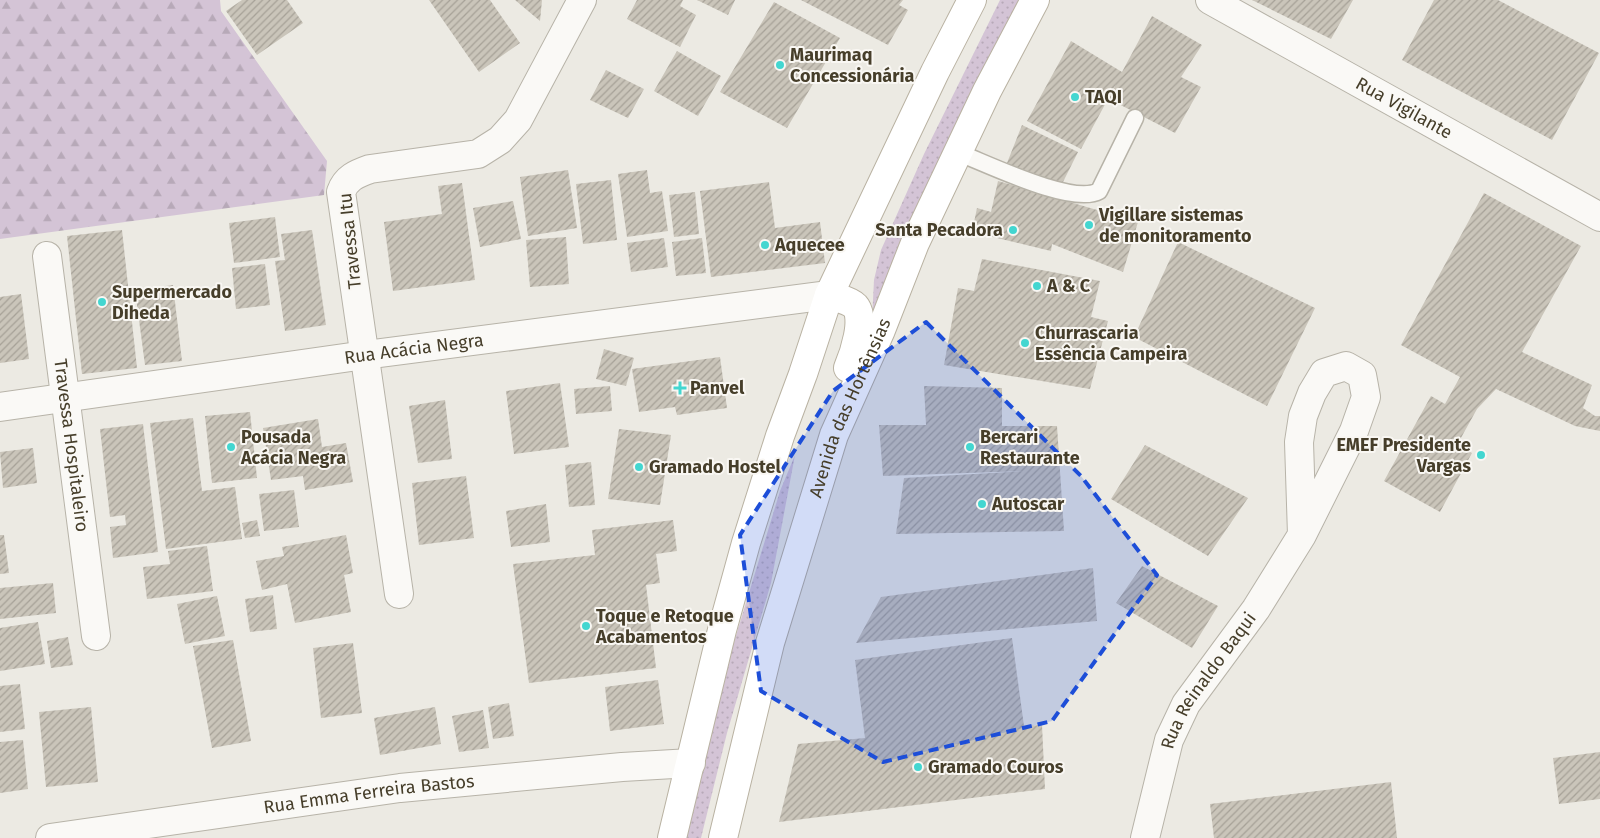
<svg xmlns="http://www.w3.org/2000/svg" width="1600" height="838" font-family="'Fira Sans',sans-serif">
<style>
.grass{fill:url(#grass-dots)}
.forest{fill:url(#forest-firs)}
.building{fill:url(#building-hatch)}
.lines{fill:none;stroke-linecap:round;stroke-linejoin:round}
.service-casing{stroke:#b7b3a8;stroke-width:19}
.minor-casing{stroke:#b7b3a8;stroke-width:30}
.primary-casing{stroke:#b9b2a2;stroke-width:30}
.service{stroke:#faf9f6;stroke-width:16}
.minor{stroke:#faf9f6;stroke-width:28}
.primary{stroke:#fff;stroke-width:28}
.marked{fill:#1d4ed8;fill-opacity:0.2;stroke:#1d4ed8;stroke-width:4;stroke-dasharray:10 6;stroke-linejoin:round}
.poi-dot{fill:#43d6d0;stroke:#f9f7f3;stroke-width:2}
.labels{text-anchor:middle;stroke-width:4;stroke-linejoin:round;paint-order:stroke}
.poi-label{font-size:18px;font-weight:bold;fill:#463e2a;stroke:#f9f7f3;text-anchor:start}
.street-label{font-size:18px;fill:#463e2a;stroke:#f9f7f3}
</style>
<defs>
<pattern id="grass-dots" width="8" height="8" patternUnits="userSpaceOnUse" patternTransform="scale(1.25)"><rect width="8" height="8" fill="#d4c4d6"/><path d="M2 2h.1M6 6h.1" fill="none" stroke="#b7a9b8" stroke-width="1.8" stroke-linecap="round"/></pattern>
<pattern id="forest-firs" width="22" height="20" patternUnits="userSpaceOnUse" patternTransform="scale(1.25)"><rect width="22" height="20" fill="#d4c4d6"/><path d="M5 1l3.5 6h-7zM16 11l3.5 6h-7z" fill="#b7a9b8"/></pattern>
<pattern id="building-hatch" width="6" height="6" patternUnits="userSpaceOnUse" patternTransform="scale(1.25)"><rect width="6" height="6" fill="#cac5ba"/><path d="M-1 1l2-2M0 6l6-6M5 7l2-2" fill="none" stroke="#a6a197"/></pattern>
</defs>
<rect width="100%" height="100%" fill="#eceae3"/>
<!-- grass -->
<path class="grass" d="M1000 0H1024L872 320 874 280 881 250 924 154Z
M795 455 771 583 727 733 701 838H682L714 708 780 491Z"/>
<!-- forest -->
<path class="forest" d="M0 0H220L221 11 327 161 324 195 0 239Z"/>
<!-- building -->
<path class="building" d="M242 0H287L303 23 257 55 226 11Z
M429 0H490L520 43 479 72Z
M515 0H542L540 21Z
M637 0H683L680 6 696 15 680 47 627 19Z
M697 0H735L728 15Z
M801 0H903L899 5 908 10 888 45Z
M1252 0H1353L1331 39Z
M1434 0H1498L1599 53 1552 140 1402 60Z
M774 2 840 38 787 128 720 92Z
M1152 16 1202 45 1181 77 1201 87 1175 133 1109 99 1116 84 1081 149 1027 121 1071 41 1122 72Z
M677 51 721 76 698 116 654 91Z
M606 70 644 89 628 118 590 100Z
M1022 125 1078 152 1060 188 1007 163Z
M568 170 577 228 528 236 520 177Z
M647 170 650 193 662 191 668 231 627 237 618 174Z
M611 180 617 240 583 244 576 184Z
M998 181 1138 222 1123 272 1052 244 1051 251 972 232 977 208 991 212Z
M769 182 775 228 820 222 825 263 711 277 700 191Z
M462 183 475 280 393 291 384 222 442 214 438 186Z
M695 192 699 234 674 237 669 195Z
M1484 193 1581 246 1522 352 1592 385 1583 408 1595 416H1600V431L1575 426 1496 389 1477 409 1457 445 1472 453 1440 512 1384 481 1431 396 1445 404 1460 377 1401 345Z
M513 201 521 239 480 247 473 208Z
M275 217 280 257 234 263 229 223Z
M122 230 137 368 82 374 67 236Z
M312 230 326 325 285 331 275 261 285 260 281 234Z
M566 237 569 284 530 287 526 240Z
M664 238 668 267 631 272 627 243Z
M702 238 706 273 676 276 672 242Z
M1178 242 1315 308 1267 406 1134 337Z
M982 259 1100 281 1091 317 1108 321 1090 389 944 365 958 288 974 291Z
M265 264 270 305 236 309 232 268Z
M173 285 182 361 145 365 135 290Z
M21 294 29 359 0 363V297Z
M604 349 634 358 626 386 596 379Z
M720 357 727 408 677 415 675 407 639 412 632 369Z
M560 383 569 447 514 454 506 391Z
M610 386 612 411 576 414 574 389Z
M924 386 1002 388V426H1057L1064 531 896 534 904 478 1025 471 883 476 879 425H926Z
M445 400 452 459 418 463 409 406Z
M250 412 257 478 212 483 205 416Z
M193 418 202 491 235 487 242 539 166 549 150 423Z
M318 419 322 447 346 443 353 482 305 490 303 476 271 480 263 428Z
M143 424 158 552 113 558 110 527 126 525 125 515 110 517 100 429Z
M619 429 671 435 660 505 608 499Z
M1145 445 1248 498 1208 556 1111 499Z
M33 448 37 483 3 488 0 452Z
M591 462 595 505 569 507 565 465Z
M466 476 474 538 419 545 412 483Z
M294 490 299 527 264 531 259 494Z
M546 504 550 542 511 547 506 511Z
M257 520 260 536 245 538 242 523Z
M673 520 677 551 656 554 660 583 646 585 656 668 529 683 513 564 595 555 592 530Z
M0 535H4L9 573 0 574Z
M346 535 353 573 344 575 351 612 295 623 287 584 262 590 256 561 284 556 282 547Z
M207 546 213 591 147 599 143 567 170 564 168 551Z
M1142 566 1218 606 1192 648 1116 603Z
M1093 568 1097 621 856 643 881 597Z
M53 583 56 613 0 619V588Z
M273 595 277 629 250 632 245 599Z
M217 596 225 636 185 644 177 604Z
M38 622 45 664 0 671V628Z
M68 637 73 665 51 668 47 641Z
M1012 638 1024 726 1042 725 1045 789 779 822 798 744 865 738 855 660Z
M233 640 251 741 212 748 193 646Z
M353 643 362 713 321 718 313 648Z
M658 680 664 724 610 731 605 687Z
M20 684 25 729 0 732V686Z
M509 703 514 736 493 739 488 707Z
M91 707 98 782 46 787 39 712Z
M435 707 441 744 380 755 374 718Z
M483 710 489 748 459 752 452 716Z
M23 740 28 789 0 793V742Z
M1600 752V799L1559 804 1553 758Z
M1391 782 1397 838H1214L1210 804Z"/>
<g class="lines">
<defs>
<path id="service" d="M959 153C988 164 1073 206 1099 191L1135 118"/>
<g id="minor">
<path id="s1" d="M1210 0 1600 217"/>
<path id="s2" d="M47 256 96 636"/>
<path id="s3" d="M0 407 365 355 829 295"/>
<path d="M399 594 341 192C346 178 356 174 370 169L478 154 500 140 518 120 582 0"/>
<path id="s4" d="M50 838 400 788 622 767 691 763"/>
<path id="s5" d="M1145 838 1169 740 1186 704 1256 609 1302 535 1354 431 1366 397 1362 375 1346 366 1324 373 1312 393 1303 416 1299 442 1302 535"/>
</g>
<g id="primary">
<path d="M829 295C836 298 849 300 855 306 866 318 854 354 848 368"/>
<path d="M672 838 722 630 746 543 780 436 803 374 829 295 935 72 972 0"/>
<path id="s6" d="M723 838 770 643 834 435 881 330 915 243 987 91 1035 0"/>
</g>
</defs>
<!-- service casing -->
<use href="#service" class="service-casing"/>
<!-- minor casing -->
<use href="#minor" class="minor-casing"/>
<!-- primary casing -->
<use href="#primary" class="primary-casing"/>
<!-- service -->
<use href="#service" class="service"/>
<!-- minor -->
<use href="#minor" class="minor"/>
<!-- primary -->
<use href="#primary" class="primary"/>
</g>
<!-- marked area -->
<path class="marked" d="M926 322 1081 476 1157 575 1052 721 883 762 761 691 740 535 833 391Z"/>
<!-- markers -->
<g class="poi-dot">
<circle cx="780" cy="65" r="5"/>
<circle cx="1075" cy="97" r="5"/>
<circle cx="1089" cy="225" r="5"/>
<circle cx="1013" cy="230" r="5"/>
<circle cx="765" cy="245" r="5"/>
<circle cx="1037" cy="286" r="5"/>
<circle cx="102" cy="302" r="5"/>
<circle cx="1025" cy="343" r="5"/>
<path d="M677.5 380.5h5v5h5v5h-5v5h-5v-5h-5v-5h5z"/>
<circle cx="231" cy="447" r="5"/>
<circle cx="970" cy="447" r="5"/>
<circle cx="1481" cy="455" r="5"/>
<circle cx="639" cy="467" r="5"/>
<circle cx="982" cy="504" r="5"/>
<circle cx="586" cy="626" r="5"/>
<circle cx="918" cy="767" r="5"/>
</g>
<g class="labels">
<!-- poi labels -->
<g class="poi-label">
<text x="790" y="61">Maurimaq<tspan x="790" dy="21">Concessionária</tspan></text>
<text x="1085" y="103">TAQI</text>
<text x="1099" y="221">Vigillare sistemas<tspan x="1099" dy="21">de monitoramento</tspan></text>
<text x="1003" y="236" text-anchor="end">Santa Pecadora</text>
<text x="775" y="251">Aquecee</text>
<text x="1047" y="292">A &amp; C</text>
<text x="112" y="298">Supermercado<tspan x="112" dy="21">Diheda</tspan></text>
<text x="1035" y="339">Churrascaria<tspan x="1035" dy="21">Essência Campeira</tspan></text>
<text x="690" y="394">Panvel</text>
<text x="241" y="443">Pousada<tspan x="241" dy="21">Acácia Negra</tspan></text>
<text x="980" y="443">Bercari<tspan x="980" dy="21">Restaurante</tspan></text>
<text x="1471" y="451" text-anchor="end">EMEF Presidente<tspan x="1471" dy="21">Vargas</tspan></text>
<text x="649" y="473">Gramado Hostel</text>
<text x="992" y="510">Autoscar</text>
<text x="596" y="622">Toque e Retoque<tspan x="596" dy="21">Acabamentos</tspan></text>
<text x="928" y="773">Gramado Couros</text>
</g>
<!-- street labels -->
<g class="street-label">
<text dy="6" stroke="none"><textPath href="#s1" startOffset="222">Rua Vigilante</textPath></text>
<text transform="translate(350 241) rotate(-96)" y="6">Travessa Itu</text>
<text dy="6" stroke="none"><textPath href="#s3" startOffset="418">Rua Acácia Negra</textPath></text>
<text dy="6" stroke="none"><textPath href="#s6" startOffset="449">Avenida das Hortênsias</textPath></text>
<text dy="6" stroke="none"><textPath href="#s2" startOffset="191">Travessa Hospitaleiro</textPath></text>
<text dy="6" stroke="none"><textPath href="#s5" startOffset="172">Rua Reinaldo Baqui</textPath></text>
<text dy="6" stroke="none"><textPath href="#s4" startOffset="322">Rua Emma Ferreira Bastos</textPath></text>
</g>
</g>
</svg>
